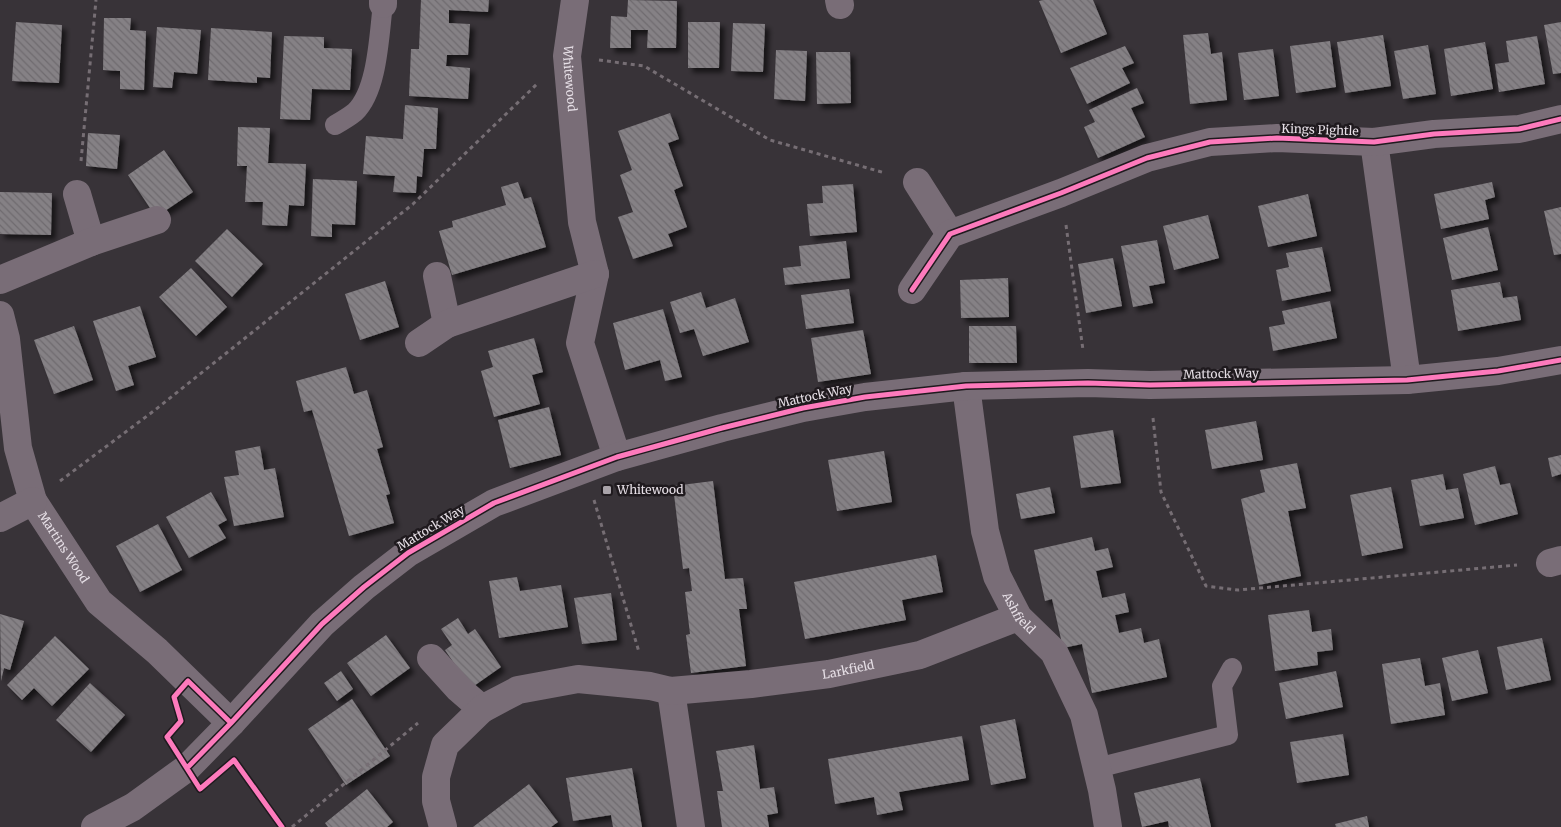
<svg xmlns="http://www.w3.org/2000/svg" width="1561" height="827" font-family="Merriweather,serif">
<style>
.building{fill:url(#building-back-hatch);filter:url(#shadow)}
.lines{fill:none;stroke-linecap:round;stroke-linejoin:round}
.path{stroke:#766e74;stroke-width:3;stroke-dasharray:4 4;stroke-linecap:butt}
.service{stroke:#796d77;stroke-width:20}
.minor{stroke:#796d77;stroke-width:28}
.cycleway-casing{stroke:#1f1a1e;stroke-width:8}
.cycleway{stroke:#fd7abc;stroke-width:5}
.poi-dot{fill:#a9a3a9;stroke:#1f1a1e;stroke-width:2}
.labels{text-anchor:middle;stroke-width:5;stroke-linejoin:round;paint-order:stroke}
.street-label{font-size:12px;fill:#e6dfe6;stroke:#1f1a1e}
.poi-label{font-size:12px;fill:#e6dfe6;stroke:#1f1a1e;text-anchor:start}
</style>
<defs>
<pattern id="building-back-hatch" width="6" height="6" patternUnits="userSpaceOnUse" patternTransform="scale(1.25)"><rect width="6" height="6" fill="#858185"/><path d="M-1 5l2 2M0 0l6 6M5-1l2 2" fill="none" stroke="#6f6b6f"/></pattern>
<filter id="shadow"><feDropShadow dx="4.5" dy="4.5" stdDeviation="2.5" flood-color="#0009"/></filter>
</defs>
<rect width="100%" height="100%" fill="#383338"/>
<!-- building -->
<path class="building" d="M421 0H489L488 12 449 10V23L470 24 468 55H447L446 66 470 68 468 99 409 96 411 49H419Z
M628 0 677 1 676 48H647L648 30H631V48H610L611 16 627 17Z
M1043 0H1093L1107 34 1061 53 1039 1Z
M104 18H131L130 30 146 31 144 90 120 89V71L103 70Z
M16 22 62 25 59 83 12 81Z
M688 22H720L719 68H688Z
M1561 22V73L1553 74 1544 25Z
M733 23 765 24 763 72 731 71Z
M157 27 201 30 197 74 174 72 172 88 153 87Z
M211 28 272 32 270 78 257 77V83L208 80Z
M1208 33 1211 54 1222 52 1227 100 1190 104 1183 35Z
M1383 35 1391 86 1345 93 1337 42Z
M284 36 324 37V48L352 49 350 90 312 89 310 120 280 119Z
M1537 36 1545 84 1499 92 1495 64 1509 62 1506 41Z
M1330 41 1336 87 1296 93 1290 46Z
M1485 42 1493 89 1451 96 1444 49Z
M1428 45 1436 94 1403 99 1394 51Z
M1125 46 1134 63 1122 68 1130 83 1087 104 1070 68Z
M1273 49 1279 96 1244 100 1238 53Z
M776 50 807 51 805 101 774 99Z
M816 52H850L851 103 817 104Z
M1137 88 1144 103 1131 108 1145 137 1098 158 1084 127 1095 122 1089 110Z
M405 105 438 108 436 149H424L422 177 417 176 416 193 393 192 395 176 363 174 366 136 403 139Z
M670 113 679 139 668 143 683 186 674 190 687 227 668 234 673 246 633 259 618 217 633 212 620 175 632 170 618 131Z
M238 127 270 128 268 163 306 164 304 206 289 205 287 226 262 225 263 202H245L247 166H237Z
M88 133 120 135 117 169 86 166Z
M164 150 193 192 156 217 128 175Z
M313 179 357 181 355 225 332 224V237L311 236Z
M518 182 524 199 531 197 546 247 452 275 439 231 453 227 452 221 506 205 501 187Z
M1492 182 1495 197 1485 200 1489 219 1441 229 1434 194Z
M853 184 857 232 810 236 807 204 823 203 822 186Z
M0 192 52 193 51 235 0 234Z
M1308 194 1317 236 1268 247 1258 206Z
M1561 207V254L1554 255 1544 211Z
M1208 215 1219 258 1174 270 1163 226Z
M1488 227 1498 270 1452 280 1443 238Z
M227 229 263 264 232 297 195 261Z
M1157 240 1165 283 1149 286 1153 303 1133 307 1121 246Z
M846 241 850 278 785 285 783 268 801 266 799 246Z
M1322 247 1331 291 1282 301 1276 270 1289 267 1286 253Z
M1113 258 1122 306 1086 313 1078 264Z
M191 268 227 307 196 336 159 297Z
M1008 278 1009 317 961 318 960 280Z
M385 281 399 327 360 340 345 294Z
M1500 282 1503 298 1517 296 1521 320 1458 331 1451 290Z
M849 289 854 323 806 329 801 295Z
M701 292 706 308 735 298 749 342 703 356 694 329 680 333 670 302Z
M1330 301 1337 338 1273 351 1269 327 1285 324 1282 311Z
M140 306 156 357 128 366 134 385 116 391 93 321Z
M663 309 682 377 665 381 660 360 625 370 613 323Z
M74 326 93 380 54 394 34 340Z
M969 326H1016L1017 363H969Z
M863 330 871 374 818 382 811 338Z
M534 338 543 372 532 375 540 404 494 417 481 371 493 367 488 351Z
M346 367 354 394 367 390 383 447 377 449 390 494 386 495 394 523 349 536 312 410 304 412 296 381Z
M549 407 561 455 510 468 498 420Z
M1256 421 1263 460 1212 469 1205 430Z
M1113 430 1121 483 1081 488 1073 436Z
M260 446 264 470 275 468 284 517 234 526 224 477 239 475 235 451Z
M884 451 892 502 837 511 828 460Z
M1561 455V474L1552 477 1548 458Z
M1297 463 1306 508 1288 511 1301 576 1259 585 1241 499 1265 492 1260 470Z
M1495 466 1500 485 1510 483 1518 514 1475 525 1463 474Z
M1443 474 1446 490 1458 488 1464 518 1420 526 1411 480Z
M713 481 725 579 743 578 747 609H739L746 666 691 673 686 635 690 634 685 592 692 591 689 568 683 569 673 486Z
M1050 487 1055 513 1021 519 1016 494Z
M1391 487 1403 548 1362 556 1350 495Z
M211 492 227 520 218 525 226 538 189 558 166 517Z
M158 524 182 570 140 592 116 546Z
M1092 537 1095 551 1108 548 1113 567 1096 571 1102 598 1125 593 1129 612 1115 615 1119 633 1141 628 1144 643 1159 639 1167 677 1092 693 1082 644 1063 648 1052 599 1045 601 1034 550Z
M936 555 943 592 902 600 906 620 805 639 794 582Z
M517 577 520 591 561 585 568 627 499 638 489 581Z
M611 593 617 640 582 644 574 598Z
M1309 610 1312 632 1331 629 1333 650 1317 652 1318 665 1275 671 1268 615Z
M0 614 24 621 10 670 4 668 1 681Z
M458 618 468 634 475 629 501 667 471 688 445 650 452 645 441 629Z
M386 635 410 668 371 696 347 663Z
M55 636 89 669 52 706 34 688 22 700 7 685Z
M1542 638 1551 680 1506 690 1497 647Z
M1478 650 1488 693 1452 701 1442 658Z
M1420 658 1425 686 1440 683 1445 715 1391 724 1382 664Z
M341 671 353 689 337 701 324 683Z
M1336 671 1343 707 1286 719 1279 683Z
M90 683 125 715 91 752 56 720Z
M352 699 390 756 346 785 308 729Z
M1015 719 1026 778 991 785 980 726Z
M1343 734 1349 775 1297 783 1290 742Z
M962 736 969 780 899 792 903 810 877 815 874 797 835 804 828 759Z
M754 745 760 789 774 787 778 813 767 815 769 827H722L717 791H723L716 751Z
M632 768 642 827H613L611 815 573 821 566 778Z
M1200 778 1211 827H1169L1168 821 1142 827 1134 793Z
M529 784 558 822 551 827H473Z
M367 789 393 822 387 827H328L325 823Z
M1367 816 1369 827H1336L1335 824Z"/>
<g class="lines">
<!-- path -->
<path class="path" d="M599 60 644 66 770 140 885 173
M81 161 96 0
M1066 225 1083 350
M1153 418 1161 492 1206 586 1238 590 1517 565
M60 481 155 410 413 204 537 84
M594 500 639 652
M292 827 418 723"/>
<!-- service -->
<path class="service" d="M335 125C342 121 349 117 355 112 378 90 379 34 383 4
M1097 768 1228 735 1222 686 1232 668"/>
<!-- minor -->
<g class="minor">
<path id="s1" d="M575 0 567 56 582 222 595 274 580 343 617 457"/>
<path d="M839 0 840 5"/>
<path d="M383 4V0"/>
<path d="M1374 142 1407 380"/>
<path d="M917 182 950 234"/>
<path d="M77 194 91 242"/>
<path d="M437 276 447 324"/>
<path d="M0 280 91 242 157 220"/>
<path d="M912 290 950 234 1061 193 1147 158 1210 142 1277 138 1374 142 1434 134 1519 129 1561 119"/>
<path id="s2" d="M0 315 6 339 18 448 33 501 99 602 157 651 231 723"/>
<path d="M419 343 447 324 595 274"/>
<path id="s3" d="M966 386 985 531 997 576 1018 617 1054 652 1084 715 1102 790 1108 827"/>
<path d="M0 518 33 501"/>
<path d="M1550 563 1561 560"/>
<path d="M431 658 459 689 482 709"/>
<path d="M671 691 691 827"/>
<path d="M95 827 133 807 187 768 231 723 322 624 364 587 408 553 494 503 617 457 722 428 803 408 865 397 966 386 1088 383 1150 385 1407 380 1498 371 1561 360"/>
<path id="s4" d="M443 827 436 801V777L445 745 482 709 518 690 578 679 650 686 671 691 751 684 829 674 920 655 1018 617"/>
</g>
<defs>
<path id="cycleway" d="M912 290 950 234 1061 193 1147 158 1210 142 1277 138 1374 142 1434 134 1519 129 1561 119
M231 723 188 681 174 697 181 721 167 737 200 789 234 760 282 827
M187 768 231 723 322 624 364 587 408 553 494 503 617 457 722 428 803 408 865 397 966 386 1088 383 1150 385 1407 380 1498 371 1561 360"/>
</defs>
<!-- cycleway casing -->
<use href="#cycleway" class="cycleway-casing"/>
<!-- cycleway -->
<use href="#cycleway" class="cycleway"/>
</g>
<!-- markers -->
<rect class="poi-dot" x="602" y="485" width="10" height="10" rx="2.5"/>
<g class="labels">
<!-- street labels -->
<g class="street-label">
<text dy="4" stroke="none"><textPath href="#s1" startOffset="79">Whitewood</textPath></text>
<text transform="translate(1320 130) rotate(2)" y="4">Kings Pightle</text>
<text transform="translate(1221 374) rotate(-1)" y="4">Mattock Way</text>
<text transform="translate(815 396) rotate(-12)" y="4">Mattock Way</text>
<text transform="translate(431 528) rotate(-31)" y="4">Mattock Way</text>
<text dy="4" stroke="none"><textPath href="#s2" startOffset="245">Martins Wood</textPath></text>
<text dy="4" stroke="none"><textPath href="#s3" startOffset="236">Ashfield</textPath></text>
<text dy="4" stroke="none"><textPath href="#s4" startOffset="510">Larkfield</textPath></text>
</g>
<!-- poi labels -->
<g class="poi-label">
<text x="617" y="494">Whitewood</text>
</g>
</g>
</svg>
